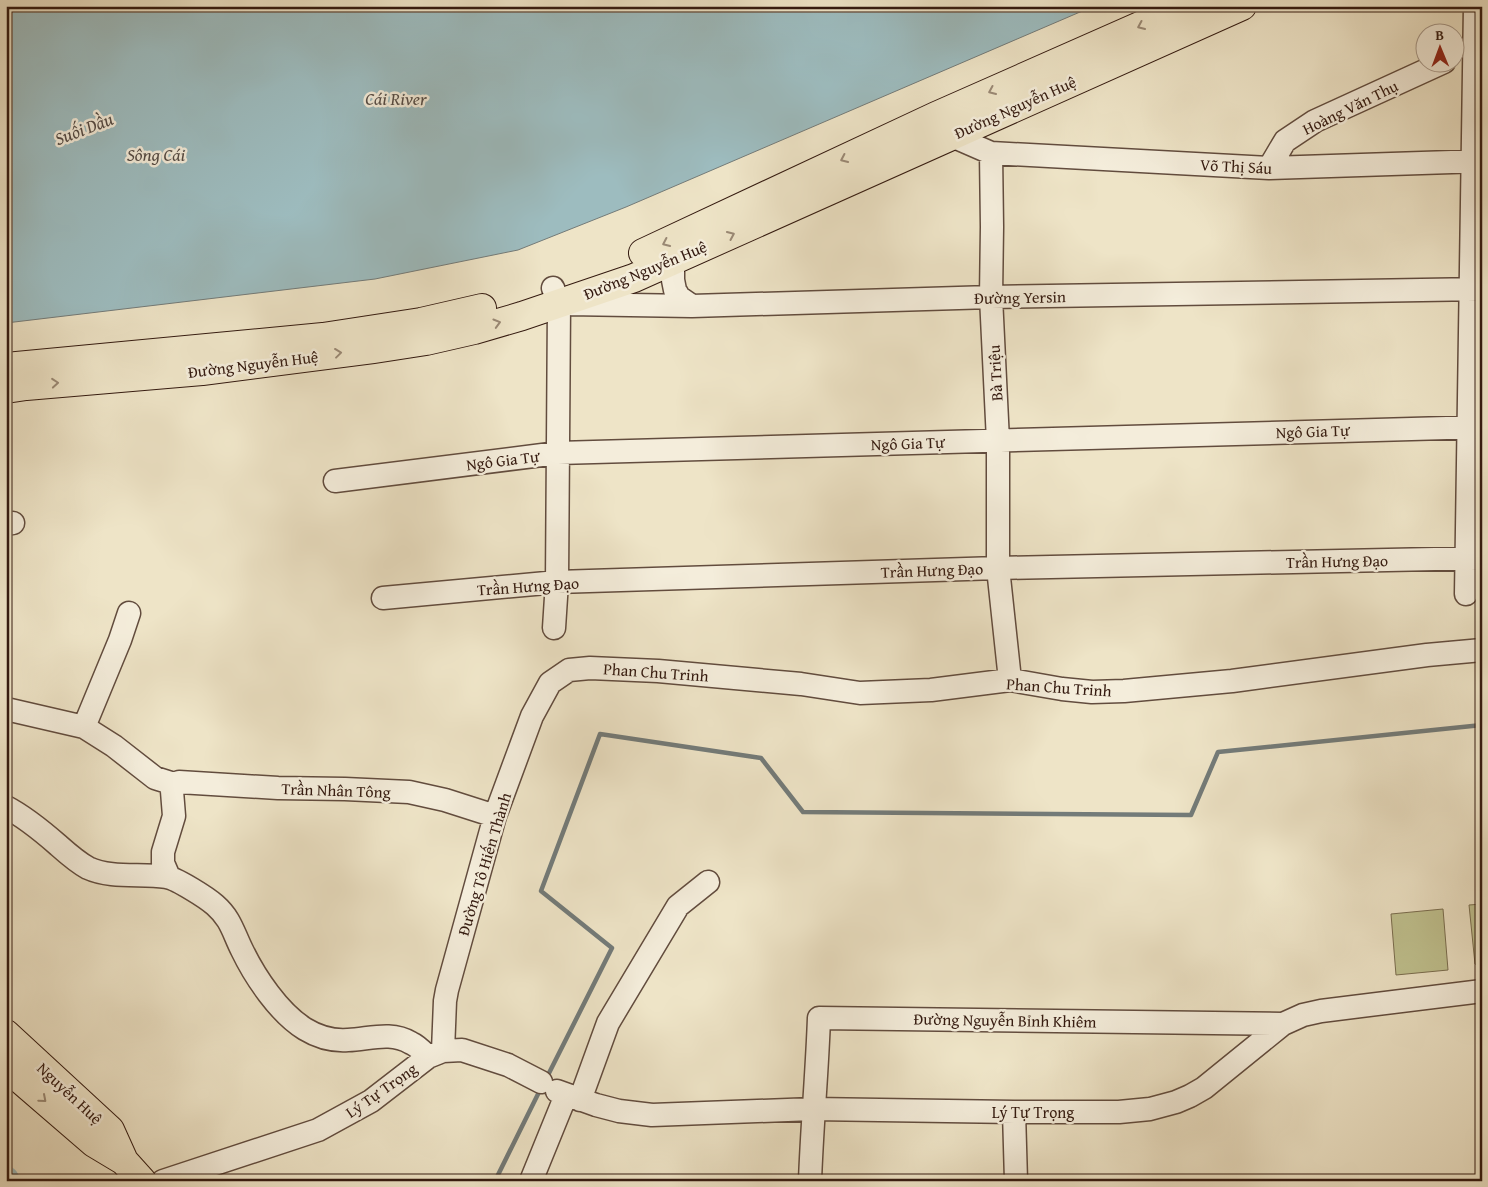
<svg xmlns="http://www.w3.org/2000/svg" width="1488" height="1187" font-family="'Gentium Book Plus',serif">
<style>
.green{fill:#c0c290;stroke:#7a6e50}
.water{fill:#9dbcbf;stroke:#737b79}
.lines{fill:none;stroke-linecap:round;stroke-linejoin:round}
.stream{stroke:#737b79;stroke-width:4.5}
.river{stroke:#9dbcbf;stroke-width:26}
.minor-casing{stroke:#624c3e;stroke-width:25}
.major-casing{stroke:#341a10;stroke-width:30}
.minor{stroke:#f4eddb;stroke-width:22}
.major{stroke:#eee4c7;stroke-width:28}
.oneway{stroke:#9a8975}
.labels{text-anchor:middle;stroke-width:5;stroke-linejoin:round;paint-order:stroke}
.street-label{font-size:16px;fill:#341a10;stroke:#f4eddb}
.water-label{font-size:18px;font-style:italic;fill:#544b45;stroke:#f4eddb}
</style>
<rect width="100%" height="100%" fill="#eee4c7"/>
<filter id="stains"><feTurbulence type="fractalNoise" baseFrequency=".004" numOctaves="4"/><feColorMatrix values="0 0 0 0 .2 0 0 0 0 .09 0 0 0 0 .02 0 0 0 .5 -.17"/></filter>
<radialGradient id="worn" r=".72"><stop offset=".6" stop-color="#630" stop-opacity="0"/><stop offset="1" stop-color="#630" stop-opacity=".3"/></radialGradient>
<!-- green -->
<path class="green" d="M1482 904V966L1480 967 1475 964 1469 905Z
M1443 909 1448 970 1396 975 1391 914Z"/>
<!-- water -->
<path class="water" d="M6 6H1094L626 207 518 250 375 279 6 323Z"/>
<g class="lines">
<!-- stream -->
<path class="stream" d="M546 1079 612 948 541 891 600 734 761 758 803 812 1191 815 1218 752 1482 725
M495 1181 541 1088"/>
<!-- river -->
<path class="river" d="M6 1179 7 1181"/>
<defs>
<path id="minor" d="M952 136 991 153 1269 168 1482 161
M991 153 992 227 991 297 998 441V568L1010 680
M1269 168 1285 141 1315 121 1444 62
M680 257 673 267V280L675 290 679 297 692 306
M553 288 559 304 557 582 554 628
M568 304 692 306 991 297 1482 289
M335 481 558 453 1482 427
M6 524 13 523
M1466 594 1475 6
M383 598 557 582 998 568 1482 558
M6 709 84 727 114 746 155 778 174 784
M84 727 120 640 129 613
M6 807C25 817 42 831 58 845 67 853 77 862 88 868 112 879 141 873 166 877 176 878 207 898 215 905 231 919 233 932 242 950 255 977 279 1013 305 1029 318 1037 334 1041 348 1040 370 1039 391 1031 411 1043 418 1046 423 1052 428 1057
M169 877 163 863V852L174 816 172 791 174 784 179 782 278 788 345 789 409 792 445 800 495 816
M443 1051 445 1001 447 990 495 816 532 716 550 683 569 670 590 668 658 671 801 684 860 693 931 690 1010 680 1062 689 1092 692 1124 691 1232 681 1427 655 1482 650
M557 1091 596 1105 619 1111 652 1115 813 1109 1014 1112H1119L1150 1109 1176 1102 1190 1096 1204 1088 1283 1024 1303 1015 1321 1011 1482 991
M580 1100 608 1023 678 906 708 882
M1014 1112 1016 1181
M163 1181 318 1130 371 1101 428 1057 443 1051 462 1050 508 1065 541 1082
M531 1181 566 1095
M810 1181C812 1126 817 1073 819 1018L1283 1024"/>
<path id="major" d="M643 253 936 116 1185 6
M6 367 323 337 421 322 482 308
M6 389 26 386 202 371 373 349 426 341 474 330 522 316 634 278 1242 6
M6 1034 110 1130 124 1161 142 1181
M6 1067 94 1143 124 1161"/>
</defs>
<!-- minor casing -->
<use href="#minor" class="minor-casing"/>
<!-- major casing -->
<use href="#major" class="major-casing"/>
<!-- minor -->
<use href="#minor" class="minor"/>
<!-- major -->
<use href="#major" class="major"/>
</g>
<!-- one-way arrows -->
<defs><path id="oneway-chevron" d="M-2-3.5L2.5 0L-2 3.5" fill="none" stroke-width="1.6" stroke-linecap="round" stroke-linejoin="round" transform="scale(1.25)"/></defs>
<g class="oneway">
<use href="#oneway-chevron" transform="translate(1141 26) rotate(156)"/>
<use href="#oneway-chevron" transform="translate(992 91) rotate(156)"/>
<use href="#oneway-chevron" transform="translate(844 159) rotate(155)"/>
<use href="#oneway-chevron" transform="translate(731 235) rotate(-24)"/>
<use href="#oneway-chevron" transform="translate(666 243) rotate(155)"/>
<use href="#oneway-chevron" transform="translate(497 323) rotate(-16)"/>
<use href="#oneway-chevron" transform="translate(338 353) rotate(-7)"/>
<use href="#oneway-chevron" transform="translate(55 383) rotate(-5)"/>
<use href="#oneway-chevron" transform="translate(43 1099) rotate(41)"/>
</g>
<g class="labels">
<!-- street labels -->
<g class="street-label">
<text transform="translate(1015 107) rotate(-24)" y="6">Đường Nguyễn Huệ</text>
<text transform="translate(1350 107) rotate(-26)" y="6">Hoàng Văn Thụ</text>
<text transform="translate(1236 166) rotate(3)" y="6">Võ Thị Sáu</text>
<text transform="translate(645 270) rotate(-22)" y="6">Đường Nguyễn Huệ</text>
<text transform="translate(1020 297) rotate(-1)" y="6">Đường Yersin</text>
<text transform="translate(253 364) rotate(-7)" y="6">Đường Nguyễn Huệ</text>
<text transform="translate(995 373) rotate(-93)" y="6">Bà Triệu</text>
<text transform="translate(1313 431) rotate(-2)" y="6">Ngô Gia Tự</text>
<text transform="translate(908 443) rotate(-2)" y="6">Ngô Gia Tự</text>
<text transform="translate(503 460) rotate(-7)" y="6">Ngô Gia Tự</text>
<text transform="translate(1337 561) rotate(-1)" y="6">Trần Hưng Đạo</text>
<text transform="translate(932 570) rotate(-2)" y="6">Trần Hưng Đạo</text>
<text transform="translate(528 586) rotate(-4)" y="6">Trần Hưng Đạo</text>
<text transform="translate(656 672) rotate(4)" y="6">Phan Chu Trinh</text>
<text transform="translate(1059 687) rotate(4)" y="6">Phan Chu Trinh</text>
<text transform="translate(336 790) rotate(2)" y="6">Trần Nhân Tông</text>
<text transform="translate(484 864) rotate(-73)" y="6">Đường Tô Hiến Thành</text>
<text transform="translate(1005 1020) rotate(1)" y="6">Đường Nguyễn Bỉnh Khiêm</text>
<text transform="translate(381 1090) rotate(-35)" y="6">Lý Tự Trọng</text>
<text transform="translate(70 1093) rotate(43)" y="6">Nguyễn Huệ</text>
<text x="1033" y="1118">Lý Tự Trọng</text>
</g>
<!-- water labels -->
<g class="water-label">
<text x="396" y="105">Cái River</text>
<text transform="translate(84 129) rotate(-21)" y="6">Suối Dầu</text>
<text x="156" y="161">Sông Cái</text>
</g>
</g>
<!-- margin -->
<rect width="1488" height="1187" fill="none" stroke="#eee4c7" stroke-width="25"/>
<rect x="8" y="8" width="1473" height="1172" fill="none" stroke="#341a10" stroke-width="2.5"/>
<rect x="12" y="12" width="1463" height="1162" fill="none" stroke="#341a10"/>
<!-- north arrow -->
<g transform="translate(1440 48) rotate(359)"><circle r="24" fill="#f4eddb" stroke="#a7998a"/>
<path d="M0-4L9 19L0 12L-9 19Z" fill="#8f2418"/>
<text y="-8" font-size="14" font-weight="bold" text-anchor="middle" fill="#341a10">B</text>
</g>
<rect width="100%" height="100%" filter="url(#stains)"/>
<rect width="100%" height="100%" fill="url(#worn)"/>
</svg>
